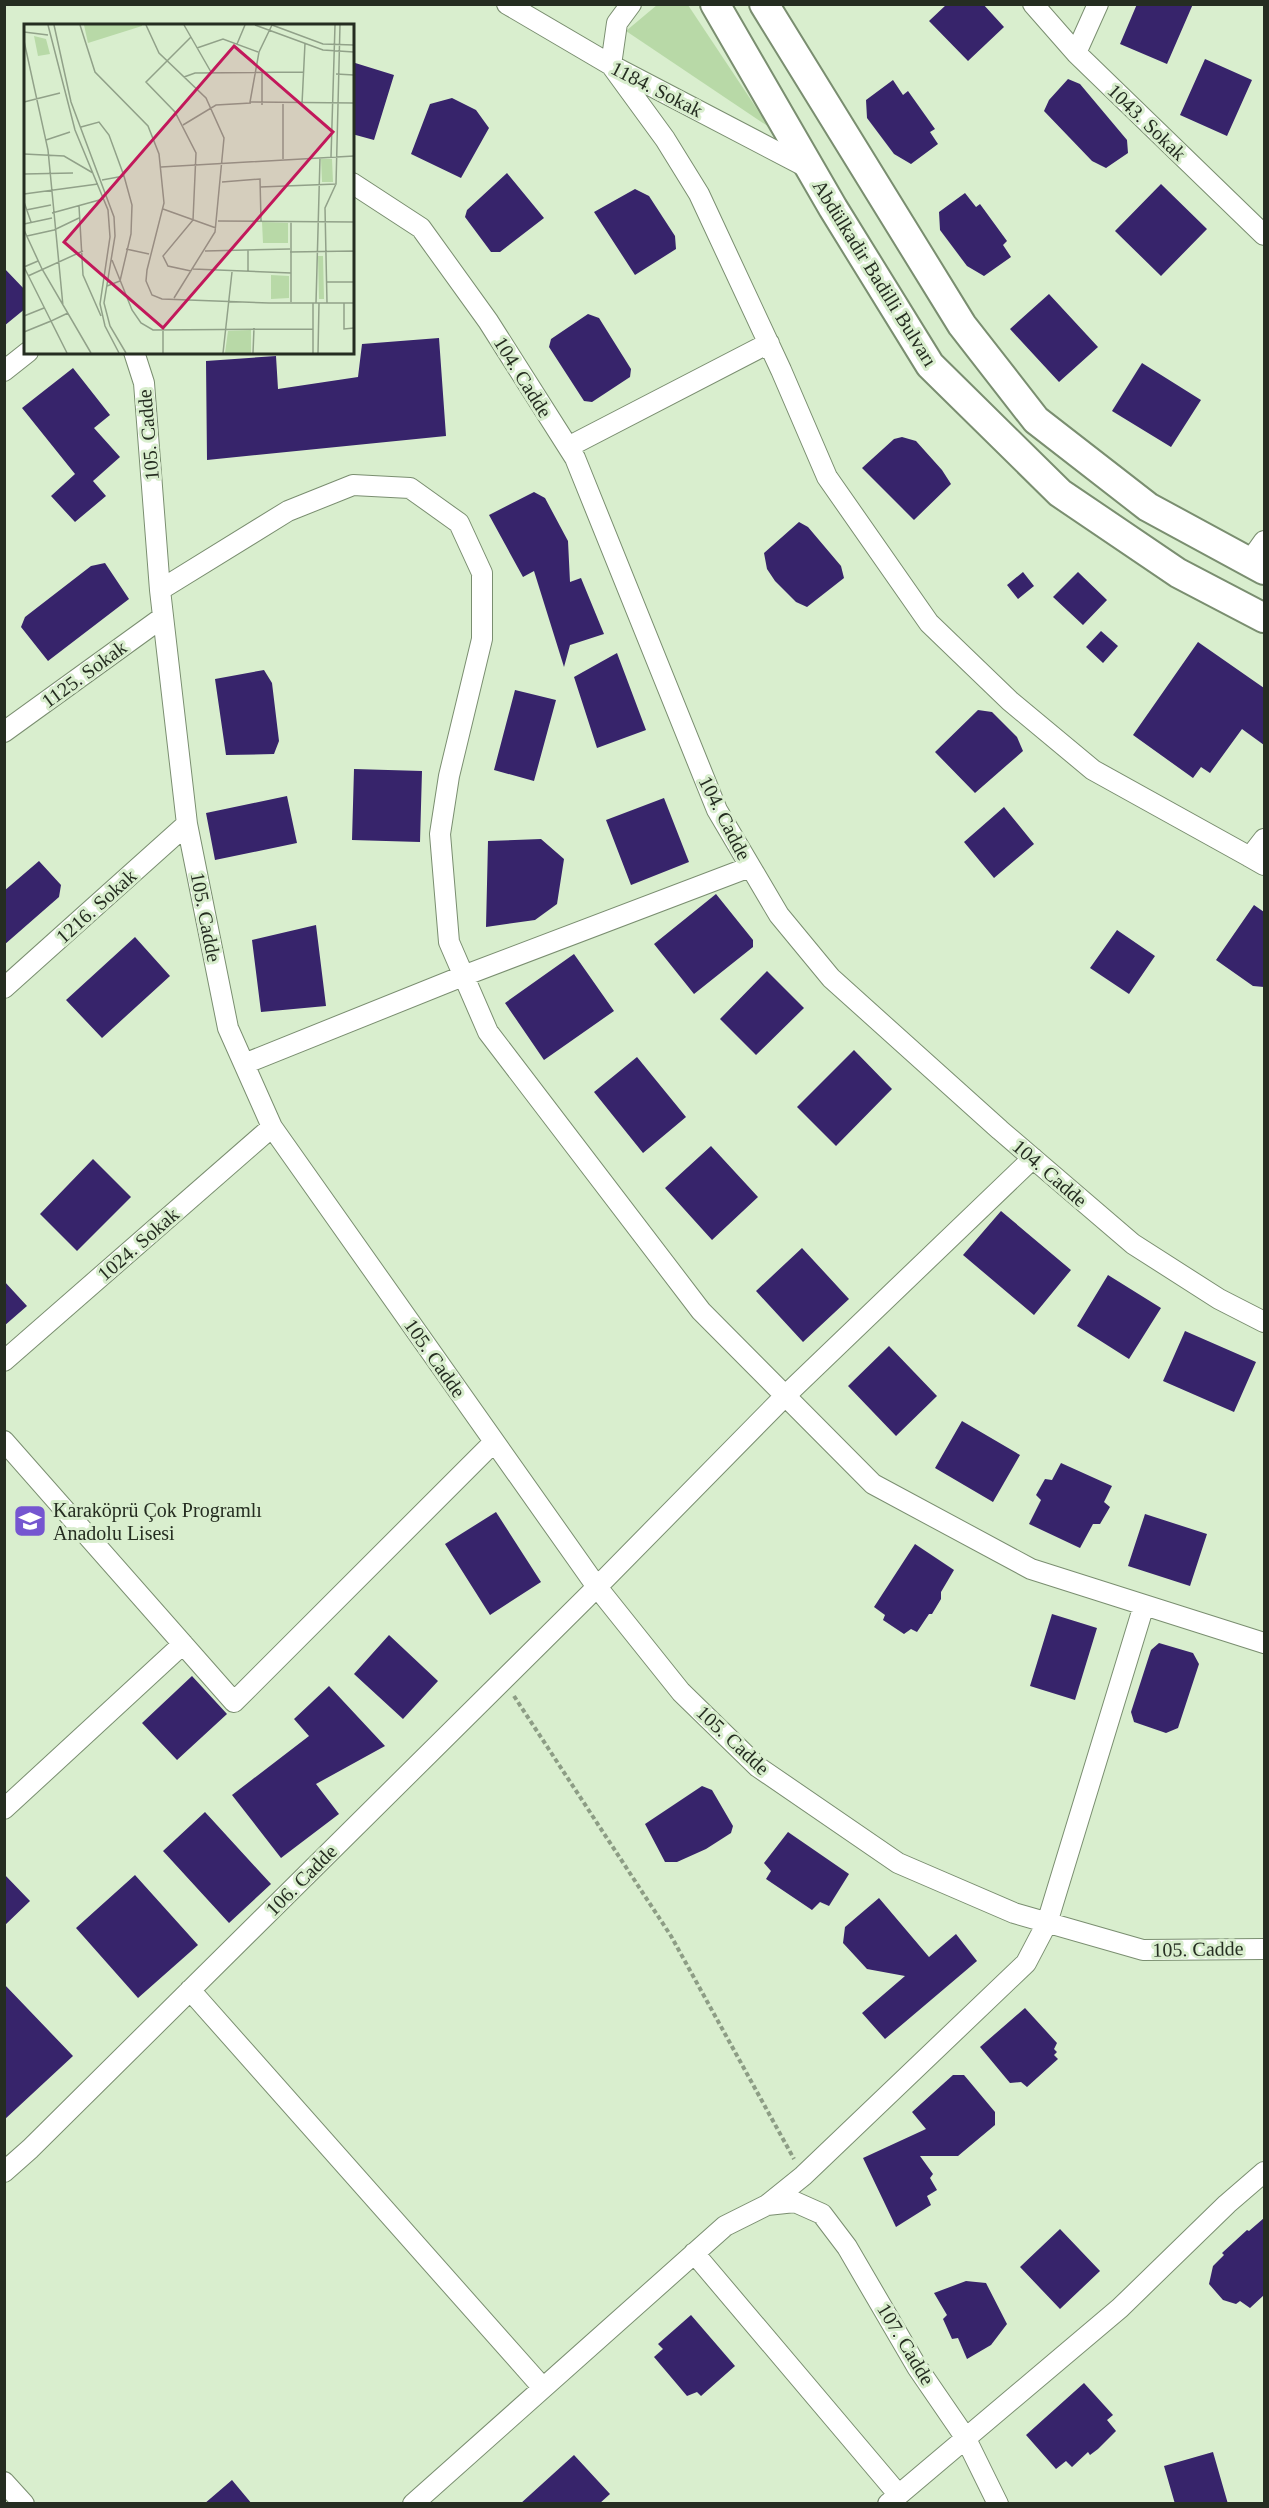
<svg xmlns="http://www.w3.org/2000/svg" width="1269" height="2508" font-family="Georgia,serif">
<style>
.green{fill:#b8d9a7}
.building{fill:#37246b}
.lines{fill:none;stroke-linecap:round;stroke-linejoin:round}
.street-casing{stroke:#7a8e70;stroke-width:22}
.secondary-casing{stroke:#7a8e70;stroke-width:32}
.path{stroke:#8d9d85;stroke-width:4;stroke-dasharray:4.5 3;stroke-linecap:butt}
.street{stroke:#fff;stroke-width:20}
.secondary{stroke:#fff;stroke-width:28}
.labels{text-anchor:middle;stroke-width:6;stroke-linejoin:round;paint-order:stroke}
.street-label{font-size:20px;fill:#252d21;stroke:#d9eece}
.poi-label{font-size:20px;fill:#252d21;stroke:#d9eece;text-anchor:start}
.inset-road{fill:none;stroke:#91a189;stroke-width:1.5}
.view{fill:#c2185b;fill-opacity:0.15;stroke:#c2185b;stroke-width:3}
.inset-edge{fill:none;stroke:#252d21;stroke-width:3}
</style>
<rect width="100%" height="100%" fill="#d9eece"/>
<!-- green -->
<path class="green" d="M657 5H688L769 127 626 31Z"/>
<!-- building -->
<path class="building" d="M947 4H983L1004 27 968 61 929 21Z
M1137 4H1193L1167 64 1120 44Z
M1205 59 1252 80 1227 136 1180 115Z
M352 62 394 75 374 140 352 134Z
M1068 79 1080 84 1127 140 1128 153 1106 168 1092 161 1044 111 1049 100Z
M893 80 903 95 908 91 935 129 930 132 938 144 911 164 894 154 867 118 866 100Z
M452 98 476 110 489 128 461 178 411 154 430 104Z
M507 173 544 218 500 252H491L465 217 467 210Z
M1161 184 1207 229 1161 276 1115 231Z
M635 189 649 196 675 236 676 249 635 275 594 212Z
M965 193 976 207 980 204 1007 241 1003 245 1011 257 984 276 967 266 940 230 939 212Z
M4 268 26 291V308L4 326Z
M1049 294 1098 347 1059 382 1010 329Z
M588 314 599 318 631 369 630 377 592 402 584 401 549 347 551 339Z
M439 338 446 436 207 460 206 361 276 356 278 389 358 377 362 344Z
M1142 363 1201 400 1171 447 1112 411Z
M73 368 110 415 94 428 120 457 93 481 106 496 75 522 51 496 75 474 22 408Z
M902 437 916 441 942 470 951 484 914 520 862 468 894 439Z
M534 492 545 498 568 541 570 582 581 578 604 634 570 645 564 667 534 571 523 577 489 515Z
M799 522 808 527 841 566 844 578 807 607 796 602 775 581 767 569 764 553Z
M105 563 129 599 48 661 21 627 25 617 91 566Z
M1023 572 1034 586 1018 599 1007 585Z
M1078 572 1107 600 1083 625 1053 597Z
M1101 631 1118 646 1103 663 1086 647Z
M1198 642 1264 688V745L1242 729 1210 773 1201 767 1193 778 1133 735Z
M617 653 646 730 597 748 574 677Z
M264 670 272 683 279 741 274 754 226 755 215 679Z
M515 690 556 700 534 781 494 770Z
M978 710 992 712 1017 737 1023 751 975 793 935 752Z
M354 769 422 771 420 842 352 840Z
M287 796 297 843 215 860 206 813Z
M664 798 689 862 631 885 606 820Z
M1004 807 1034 844 994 878 964 842Z
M541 839 564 859 557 904 535 920 486 927 488 841Z
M39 861 61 885 59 897 4 945V891Z
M716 894 753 940V947L694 994 654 944Z
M1254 905 1264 912V987L1253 986 1216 960Z
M316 925 326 1006 261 1012 252 940Z
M1117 930 1155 956 1129 994 1090 968Z
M135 937 170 976 102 1038 66 1000Z
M574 954 614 1011 544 1060 505 1003Z
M767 971 804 1008 756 1055 720 1019Z
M854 1050 892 1089 836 1146 797 1107Z
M637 1057 686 1117 643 1153 594 1092Z
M711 1146 758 1197 712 1240 665 1188Z
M93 1159 131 1197 77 1251 40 1214Z
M1001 1211 1071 1270 1034 1315 963 1255Z
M802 1248 849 1299 803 1342 756 1291Z
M1108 1275 1161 1308 1129 1359 1077 1326Z
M4 1281 27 1306 4 1326Z
M1185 1331 1256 1362 1234 1412 1163 1381Z
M889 1346 937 1396 896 1436 848 1386Z
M962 1421 1020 1455 993 1502 935 1468Z
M1061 1463 1112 1486 1104 1502 1110 1507 1100 1524H1093L1080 1548 1029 1524 1041 1500 1036 1495 1045 1479 1052 1480Z
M496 1512 541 1582 490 1615 445 1544Z
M1145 1514 1207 1534 1190 1586 1128 1566Z
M915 1544 954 1570 941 1592V1599L932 1614H929L917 1632 911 1629 904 1634 883 1620 885 1615 874 1607Z
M1052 1614 1097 1628 1075 1700 1030 1686Z
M389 1635 438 1681 403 1719 354 1674Z
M1159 1643 1193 1653 1199 1664 1178 1728 1166 1733 1134 1722 1131 1712 1151 1650Z
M192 1676 227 1714 177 1760 142 1723Z
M329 1686 385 1746 316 1784 339 1814 281 1858 232 1795 309 1736 294 1719Z
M702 1786 712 1790 733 1826 731 1833 706 1849 677 1862H665L645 1824Z
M205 1812 271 1884 229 1923 163 1851Z
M788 1832 849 1874 829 1906 820 1902 812 1910 766 1879 771 1871 764 1863Z
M4 1874 30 1901 4 1926Z
M135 1875 198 1945 138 1998 76 1928Z
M879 1898 929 1957 956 1934 977 1961 885 2039 862 2013 905 1976 867 1969 843 1943 845 1927Z
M4 1984 73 2056 4 2120Z
M1025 2008 1057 2043 1054 2049 1057 2052 1054 2055 1058 2059 1027 2087 1021 2082 1010 2083 980 2047Z
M953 2075H964L995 2112V2125L958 2156H920L933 2174 930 2178 937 2190 927 2196 931 2205 896 2227 863 2158 926 2129 912 2112Z
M1264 2218V2295L1250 2308 1240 2301 1236 2304 1223 2300 1209 2284 1213 2266 1224 2255 1222 2253 1247 2230 1249 2231Z
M1060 2229 1100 2271 1060 2309 1020 2267Z
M966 2281 986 2283 1007 2324 991 2345 967 2359 958 2338 952 2339 943 2319 947 2315 934 2293Z
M691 2315 735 2366 701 2396 697 2392 687 2396 654 2357 663 2349 658 2344Z
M1084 2383 1113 2415 1107 2420 1116 2431 1098 2449 1090 2455 1088 2452 1072 2467 1066 2461 1056 2469 1026 2435Z
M1213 2452 1228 2504H1175L1164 2466Z
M574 2455 610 2494 599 2504H520Z
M232 2480 252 2504H204Z"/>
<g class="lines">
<defs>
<path id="street" d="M507 4 611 65 810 169
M631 4 617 23 611 65 665 139 699 194 781 370 827 477 929 623 1010 701 1093 770 1250 857
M1033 4 1076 53 1264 235
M1076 53 1098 4
M352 183 421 228 488 321 575 458 717 810 779 915 831 978 1000 1130 1133 1244 1219 1299 1264 1322
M134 352 144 383 160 590 187 824 228 1028 272 1127 597 1587 681 1692 758 1767 898 1863 1014 1913 1143 1950 1264 1949
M4 371 28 352
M568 447 769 343
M1249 562 1264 541
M160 590 288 511 353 485 410 488 459 523 482 573V639L449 776 440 834 449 942 488 1032 701 1311 873 1484 1031 1569 1264 1643
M4 732 163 617
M1264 839 1250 857 1264 865
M4 988 187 824
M244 1064 463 976 750 867
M4 1361 272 1127
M4 1441 234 1702 494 1442
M4 1809 183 1644
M190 1990 543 2388
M4 2172 30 2149 597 1587 785 1396 1033 1158
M767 2205 803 2176 1026 1963 1047 1923 1144 1605
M694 2253 898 2494
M4 2482 24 2504
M413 2504 725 2226 767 2205 795 2202 822 2214 847 2247 917 2367 965 2437 998 2504
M888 2504 1120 2308 1227 2204 1264 2172"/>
<path id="secondary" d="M715 4 833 208 930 365 1060 493 1178 573 1264 618
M764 4 962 325 1036 420 1148 507 1264 570"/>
</defs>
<!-- street casing -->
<use href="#street" class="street-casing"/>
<!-- secondary casing -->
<use href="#secondary" class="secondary-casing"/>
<!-- path -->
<path class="path" d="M514 1696 671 1936 794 2159"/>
<!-- street -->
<use href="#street" class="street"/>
<!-- secondary -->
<use href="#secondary" class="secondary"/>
</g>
<!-- icons -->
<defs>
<symbol id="school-square" viewBox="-11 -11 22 22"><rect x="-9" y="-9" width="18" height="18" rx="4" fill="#7556d0" stroke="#d9eece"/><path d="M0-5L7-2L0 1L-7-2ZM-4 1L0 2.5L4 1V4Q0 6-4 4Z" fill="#fff"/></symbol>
</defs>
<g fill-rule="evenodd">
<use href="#school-square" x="11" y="1502" width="38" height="38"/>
</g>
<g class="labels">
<!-- street labels -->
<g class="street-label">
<text transform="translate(657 89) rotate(27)" y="7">1184. Sokak</text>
<text transform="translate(1147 122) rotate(44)" y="7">1043. Sokak</text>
<text transform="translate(875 273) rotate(58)" y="7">Abdülkadir Badilli Bulvarı</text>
<text transform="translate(523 377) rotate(58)" y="7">104. Cadde</text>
<text transform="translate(148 435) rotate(-95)" y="7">105. Cadde</text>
<text transform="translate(84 674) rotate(-36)" y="7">1125. Sokak</text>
<text transform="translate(725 818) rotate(63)" y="7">104. Cadde</text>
<text transform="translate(96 906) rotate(-42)" y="7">1216. Sokak</text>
<text transform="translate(206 917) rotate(79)" y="7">105. Cadde</text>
<text transform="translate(1050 1173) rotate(41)" y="7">104. Cadde</text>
<text transform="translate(138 1244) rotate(-41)" y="7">1024. Sokak</text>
<text transform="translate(435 1358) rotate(55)" y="7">105. Cadde</text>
<text transform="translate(733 1740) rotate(43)" y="7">105. Cadde</text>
<text transform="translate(301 1880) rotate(-45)" y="7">106. Cadde</text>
<text transform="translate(1198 1949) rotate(-1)" y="7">105. Cadde</text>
<text transform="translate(906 2344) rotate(59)" y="7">107. Cadde</text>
</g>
<!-- poi labels -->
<g class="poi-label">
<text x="53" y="1517">Karaköprü Çok Programlı<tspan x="53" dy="23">Anadolu Lisesi</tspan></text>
</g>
</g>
<!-- overview -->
<g transform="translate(24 24)">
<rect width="330" height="330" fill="#d9eece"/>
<path d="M60 1H118V2L64 19ZM10 12 22 15 26 30 14 32ZM297 135H308L309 158H298ZM238 198 264 199V219H239ZM294 232H299L300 275H295ZM247 251 265 252V274L247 275ZM227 306V329H201L204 307Z" fill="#b8d9a7"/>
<path class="inset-road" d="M24 1 51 106 84 186 86 213 76 280 81 302 95 329M30 1 47 78 90 193 91 212 80 279 86 302 102 329M56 1 71 48 124 102 135 130 140 179 123 246 122 257 128 271 138 275 245 279H330M122 1 135 29 182 74 200 114 191 208 150 274M160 1 187 48M231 1 299 26 330 28M248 1 235 28 226 78 330 79M248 1 299 20 330 21M0 8 24 11M0 17 24 126 39 282M213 20 221 1M173 24 199 15 234 28M312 50 330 51M160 53 171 49 279 48M0 78 36 69M259 80V135M278 80 281 19M238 81V48M159 101 192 81 227 79M57 103 75 98 85 111 100 152 78 156M22 116 46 108M0 130 40 132 69 149M307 133 311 1M137 143 330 132M0 150 49 149M198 158 236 155 237 197M236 163 312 160 316 1M0 170 74 160M0 178 7 198M55 182 59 251 77 292M139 185 192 204M2 186 27 181M28 189 79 175M194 197 330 198M267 197V278M0 200 28 194M0 206 18 245 67 329M3 212 30 206 55 194M102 225 125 230M181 227 266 225M266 228 330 227M88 236 108 286 117 299 129 306 289 305M169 245 267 249M167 247 144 242 139 232 169 196 172 129 151 88 122 58 167 13M224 248V226M4 252 59 227M302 258H330M83 262 96 257 107 210 108 181 100 152M289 279V329M292 279 296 134M303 279 301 184 312 160M320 279V305L330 304M330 279V227M0 292 20 284M0 308 27 297 0 243 14 237M43 329 27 297 44 289M139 329V307M199 329 208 248M229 329 230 304M294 329 295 279"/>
<path class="view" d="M210 22 309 108 139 304 40 218Z"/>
<rect width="330" height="330" class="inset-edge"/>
</g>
<!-- border -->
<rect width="1269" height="2508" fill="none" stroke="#252d21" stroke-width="12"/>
</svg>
